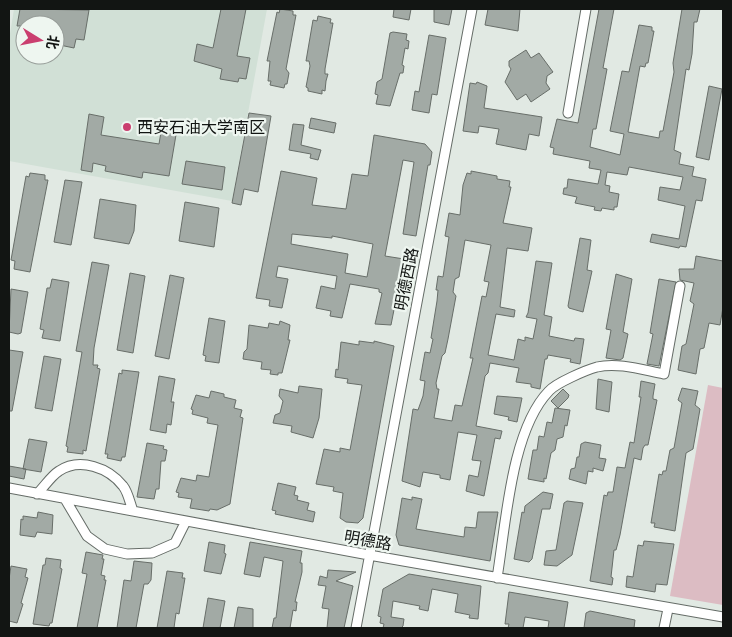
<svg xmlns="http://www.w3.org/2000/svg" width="732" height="637" font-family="Montserrat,'Noto Sans SC',sans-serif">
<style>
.built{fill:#d1e0d6;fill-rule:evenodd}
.green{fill:#dcbcc3}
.building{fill:#a2aaa5;stroke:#686e69;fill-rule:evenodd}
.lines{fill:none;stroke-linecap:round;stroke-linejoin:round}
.minor-casing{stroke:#656c67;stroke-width:11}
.minor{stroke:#fff;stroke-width:9}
.poi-dot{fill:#ca3e6f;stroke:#eef6f0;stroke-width:2}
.labels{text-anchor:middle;stroke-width:4.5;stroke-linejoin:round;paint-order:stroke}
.poi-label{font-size:16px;fill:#121513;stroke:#eef6f0;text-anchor:start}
.street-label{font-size:16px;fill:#121513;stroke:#eef6f0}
</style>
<rect width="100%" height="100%" fill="#e1e9e3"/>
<!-- built -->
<path class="built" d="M14 9H267L232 201 9 161V40ZM25 25H55V55H25Z"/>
<!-- green -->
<path class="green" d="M708 385 723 388V605L670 596Z"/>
<!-- building -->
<path class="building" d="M20 9 89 10 84 40 76 39 74 48 55 44V25L17 26Z
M221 9H246L237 56 250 58 246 79 239 78 238 82 220 79 222 69 194 61 197 44 213 48Z
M280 9 293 11V15H296L286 69 289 73 287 84H285L284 88 270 85 271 81H268L270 61H267L277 12 279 13Z
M394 9H411L409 20 393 17Z
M434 9H452L449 25 434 22Z
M488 9H520L518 31 485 25Z
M599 9H614L603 68 607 69 596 129H593L590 147 620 155 624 134 610 131 622 71 629 72 639 25 652 27V31H654L648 63H646L645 67 640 66 628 132 659 138 660 131H663L674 72 673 63 682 9H700L697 22H694L692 54 689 70 686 69 674 150 681 153 679 164 694 167 692 176 706 179 702 201 696 200 686 247 680 246 679 248 650 242 652 234 679 239 685 206 658 200 660 187 680 190 683 177 629 167 627 175 607 172 605 185 610 186 609 192 619 194 617 207H614V210L602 208 601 211 594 210 595 207 575 203 577 197 563 194 564 188H567L568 179 598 184 601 170 589 168 590 161 553 154 554 148 550 147 557 119 578 123Z
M318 16 331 19 330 23H333L325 69V74H328L326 81 325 91 322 90V94L308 91V88L306 87 310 66 309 61H306L313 20 317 21Z
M393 32 407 34 406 40 409 41 408 49 405 48 402 65 404 66 403 73H400L390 106 376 104 378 95 375 94 377 82 382 79 390 33Z
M429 35 446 38 437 95 432 94 429 113 412 110 415 91 419 92Z
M526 50 531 58 539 53 553 72 547 76 546 83 550 89 531 102 526 94 517 100 505 82 511 69 509 66V61Z
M477 82 487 86 484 108 542 117 539 136 529 134 526 150 496 144 499 129 479 126 478 133 463 131 470 83 476 84Z
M709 86 722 89 709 160 696 157Z
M249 113 271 116 258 192 244 189 241 205 232 203Z
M89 114 104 117 101 135 159 144 162 126 177 129 169 176 143 172 142 178 105 171 106 166 93 163 92 172 81 170Z
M311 118 336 123 334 133 309 128Z
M293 124 304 125 301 145 321 150 318 160 310 158 311 154 289 150Z
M374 135 425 144 432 152 430 165H428L416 236 403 234 414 162 403 160 385 256 404 259 391 325 375 324 382 293 379 292V289L350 284 342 318 330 316 331 311 316 308 321 286 335 289 337 276 278 266 276 277 288 279 282 308 269 306 270 300 256 298 281 171 317 178 312 205 346 209 352 174 368 176ZM292 234 332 238V236L373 244 367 277 345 273 348 254 291 244Z
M186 161 225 167 222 190 182 184Z
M471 171 497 176V179L510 181 509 187H511L503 223 532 228 528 251 507 248 500 307 515 310 514 317 496 314 488 355 514 360 518 339 525 341V337L533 339 537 319 526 317 528 313 536 261 552 263 544 315 552 317 549 336 574 341 575 338 584 339 580 364 570 362 571 359 548 355 547 359H545L540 389 531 387V384L516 382 519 368 490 363 488 373 485 376 476 426 502 431 500 439 495 438 484 496 466 491 469 475 478 477 481 461 472 460 477 435 458 432 450 480 440 478V475L423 472 420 487 402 481 413 409 418 410 423 396 425 381 420 380 425 352 430 353 433 339 431 338 437 301 438 290H436L438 276 443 277 449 237 445 236 449 213 460 215 463 185 467 173 471 174ZM465 240 491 245 484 281 489 282 486 297 482 296 470 358H473L462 406 455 405 452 421 434 418 439 389H437L436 383 442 356 445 353 448 339 456 296 453 292 455 279 459 277Z
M30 173 45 175V180H48L30 272 14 269 15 261 11 260 26 176 29 177Z
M65 180 82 182 71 245 54 242Z
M100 199 136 205 134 231 129 244 94 238Z
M185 202 219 208 214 247 179 241Z
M580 238 591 240 587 270 592 271 583 312 569 308 568 306Z
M696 256 723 261V307L720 325 709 323 704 348 700 349 696 374 678 370 682 346 686 344 694 304 690 301 694 283 680 280 679 269H694Z
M92 262 109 265 94 348 93 365H98L97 368 100 369 86 451 83 450V454L67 452 68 447 66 446 82 352 76 351Z
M130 273 145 276 133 353 117 350Z
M616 274 632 279 623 332 628 334 623 358 620 360 606 358 611 330 606 329Z
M170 275 184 278 169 359 155 356Z
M52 279 69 282 60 341 42 338 44 330 40 329 47 288H50Z
M659 279 676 282 659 366 647 364 653 334 650 333Z
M11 289 28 292 21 333 18 334 9 332Z
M209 318 225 321 219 363 205 361 206 356 203 355Z
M280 321 290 325 288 340H290L282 373H278V375L270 374 271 370 261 369 262 362 243 359 244 352 247 349 249 325 268 328 269 323 279 325Z
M359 341 374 343V341L394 346 363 518 358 523 346 522 340 518 343 493 333 491 334 487 316 484 324 449 340 452V448L350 450 362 385 347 383 348 379 335 377 336 369 338 370 341 342 359 345Z
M9 350 23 352 12 411H9Z
M44 356 61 359 52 411 35 408Z
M122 370 139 372 125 457H122L121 461 107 458 108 454H105L119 373 122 374Z
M159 376 175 379 171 402H174L171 425 167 424 166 433 150 430Z
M598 379 612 382 609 412 596 409Z
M641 381 655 384 653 396V399L657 400 648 445H645L643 448 641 460 634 458 620 535 616 550H614L611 577 613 578 612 585 590 581 604 495 607 496 608 492H613L617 467 625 468 630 442 634 443 641 397H639Z
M299 386 322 389 319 418 313 438 291 432 292 426 273 423 275 415 280 413 283 401 279 396 280 389 298 393Z
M682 388 698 391 695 405 700 409 693 449 686 453 675 531 654 527 655 523H651L659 474 662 475 663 471H666L670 450 674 448 682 403 678 400Z
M563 389 569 395 568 398 558 408 551 401Z
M211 391 224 394V397L236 400 234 408 242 410 240 417 243 418 230 504 217 510 210 509 209 511 190 508 192 499 178 497 179 493 176 492 181 478 196 481 197 475 209 477 218 425 207 423 208 418 192 414 193 410 191 409 196 395 209 398Z
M497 396 522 398 517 422 508 420 509 417 494 414Z
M555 408 570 410 567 426 565 425 563 437 557 439 555 450 551 453 546 479 544 478V482L528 479 533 450H537L539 436 544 437 547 422 552 423Z
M29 439 47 442 41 472 23 469Z
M585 442 601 445 599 458 606 459 603 471 593 468V472L588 471 586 484 569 479 571 469 575 468 577 457H579L581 444Z
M147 443 164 446 163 449 167 450 165 461H161L159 489H156L154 499 137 497Z
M9 466 26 469 24 479 9 476Z
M278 483 296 487 294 495 298 496 297 500 309 503 307 510 315 512 313 522 275 514 276 511 272 510Z
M543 492 553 494 550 509H542L532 559 529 562 514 559 522 512 524 513 525 506Z
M412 497 422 499 416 529 464 537 465 527 476 528 478 512H498L490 561 399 545 396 535 402 498 412 500Z
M567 501 583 503 572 555 557 566 544 565 546 551 556 550 564 503Z
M38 512 53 515 52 534 37 532 35 537 20 535 21 519 23 520V516L37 518Z
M644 541 674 544 667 585 656 584 655 592 626 587 627 576 633 577 638 545 643 546Z
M209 542 225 545 224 553 226 554 221 574 204 571Z
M250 542 302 551 300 563H302V572L295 602H297L296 611 293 610 290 628H272L274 618H276L283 561 264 557 260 577 244 574Z
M86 552 103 555 102 559H104L101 575 105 576 104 580H106L97 628H77L87 574 82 573Z
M46 558 61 560 60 568 62 569 52 623H50L49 626 33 624 43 565H45Z
M134 561 152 563 151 580 148 584H144L136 628H117L124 580 131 581Z
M11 566 27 569 25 577 28 578 21 603 23 604 17 623 9 621V579Z
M328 570 356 572 336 581 353 586 344 628H327L329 609 322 608 326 586 318 585 320 576 327 578Z
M167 571 183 573 182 578H185L179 614 176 613 174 628H157Z
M409 574 481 586 478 619 469 618 470 615 455 612 458 594 432 589 428 611 419 609 420 606 393 601 391 617 404 619 403 626 401 628H383L384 624 380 623 381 617 378 616 383 589Z
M509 592 568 602 564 628H548L549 621 525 617 523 628H508L509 624H505Z
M208 598 225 601 220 628H203Z
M238 607 253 609V628H234Z
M590 611 635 620 634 628H584L586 613Z"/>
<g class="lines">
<defs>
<path id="minor" d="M568 113 586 9
M9 488 369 555 723 617
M37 494C44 487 51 476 59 471 80 457 109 468 123 486 128 492 130 503 133 511
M65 499 87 536 105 549 127 554 152 553 175 543 186 521
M497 578C506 524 511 430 549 391 556 383 586 370 597 367 618 362 643 370 664 374L680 286
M356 628 472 9
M664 628 668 609"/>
</defs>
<!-- minor casing -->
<use href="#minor" class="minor-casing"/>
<!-- minor -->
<use href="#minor" class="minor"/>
</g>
<!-- markers -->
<circle class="poi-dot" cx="127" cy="127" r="5"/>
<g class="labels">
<!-- poi labels -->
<g class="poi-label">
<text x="137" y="133">西安石油大学南区</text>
</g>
<!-- street labels -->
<g class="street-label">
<text transform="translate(406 279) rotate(-79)" y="6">明德西路</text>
<text transform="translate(368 540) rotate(10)" y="6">明德路</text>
</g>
</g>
<!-- border -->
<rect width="732" height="637" fill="none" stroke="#121513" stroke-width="20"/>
<!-- north arrow -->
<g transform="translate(40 40) rotate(100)"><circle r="24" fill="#eef6f0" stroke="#969c98"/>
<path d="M0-4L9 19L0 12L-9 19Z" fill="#ca3e6f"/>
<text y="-8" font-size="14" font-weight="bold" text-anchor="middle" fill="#121513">北</text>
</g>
</svg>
